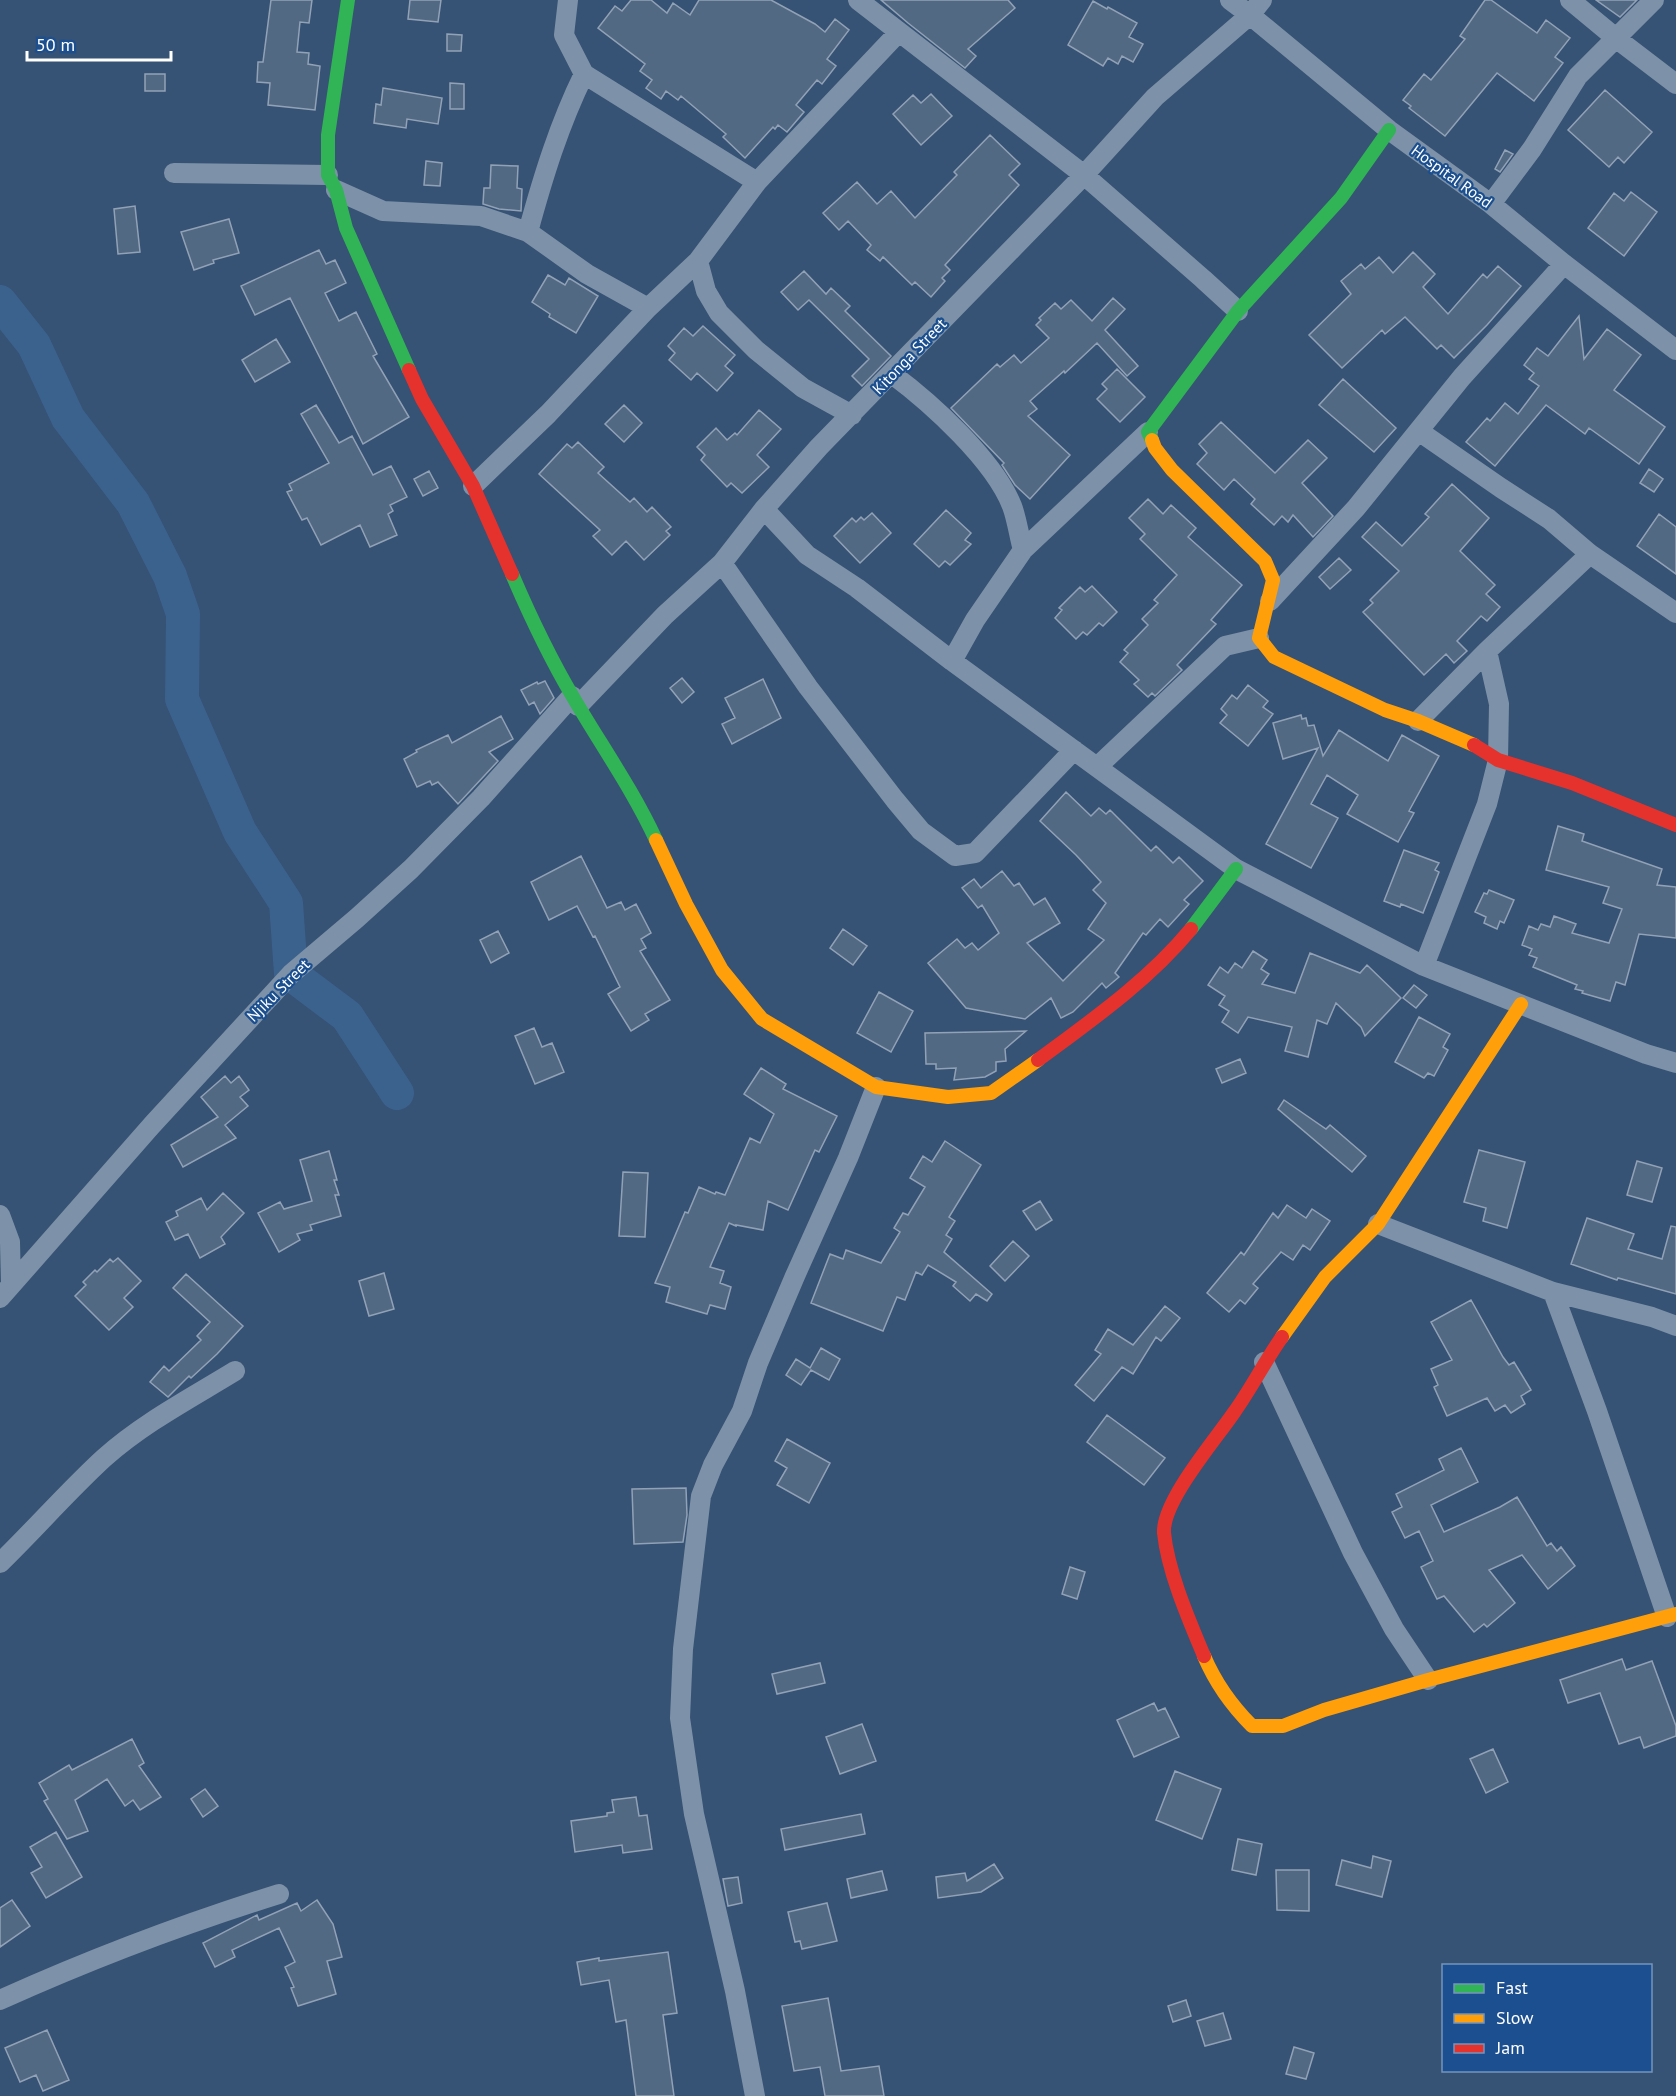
<svg xmlns="http://www.w3.org/2000/svg" width="1676" height="2096" font-family="'PT Sans',sans-serif">
<style>
.lines{fill:none;stroke-linecap:round;stroke-linejoin:round}
.river{stroke:#3b618d;stroke-width:34}
.building{fill:#526984;stroke:#92a2b6;stroke-width:1.5}
.street{stroke:#7d92a8;stroke-width:20}
.fast{stroke:#30b455;stroke-width:14}
.slow{stroke:#ff9f0a;stroke-width:14}
.jam{stroke:#e5322d;stroke-width:14}
.labels{text-anchor:middle;stroke-width:4.5;stroke-linejoin:round;paint-order:stroke}
.street-label{font-size:16px;fill:#fff;stroke:#1b4f8f}
</style>
<rect width="100%" height="100%" fill="#365274"/>
<g class="lines">
<!-- river -->
<path class="river" d="M0 302 34 345 68 418 133 503 170 576 183 614 182 699 240 832 286 903 291 974 347 1016 397 1093"/>
</g>
<!-- building -->
<path class="building" d="M271 0H312L309 23 300 22 297 52 309 53 308 64 320 66 315 110 268 105 270 83 257 82 258 62H263Z
M410 0H441L438 22 408 19Z
M631 0H651L667 13 673 3 690 15 699 0H771L815 24 825 32 835 19 849 30 827 59 836 66 822 84 817 80 796 105 804 112 787 132 778 125 775 129 773 127 745 158 723 137 726 134 681 96 678 100 666 91 661 99 646 88 652 80 640 71 645 64 598 28 615 6 622 11Z
M881 0H1008L1015 8 968 49 976 56 965 68 908 23Z
M1485 0H1491L1537 33 1546 20 1570 38 1555 57 1563 63 1534 101 1497 73 1445 136 1409 108 1411 106 1403 100 1424 74 1431 80 1465 39 1460 36Z
M1596 0H1637L1620 17Z
M1093 1 1107 9 1108 7 1137 23 1129 37 1143 44 1133 62 1122 56 1118 64 1108 58 1103 66 1068 45Z
M447 34 462 35 461 51H447Z
M145 74H165V91H145Z
M450 83 464 84V109H450Z
M383 88 442 98 438 124 407 119 406 128 374 123 376 104 381 105Z
M1605 90 1652 132 1624 163 1618 157 1609 167 1568 130Z
M931 94 952 116 921 145 893 114 913 95 921 103Z
M990 135 1020 164 1009 175 1019 185 945 265 950 270 942 278 945 281 931 297 915 282 912 285 883 257 880 261 867 250 871 245 848 221 839 230 823 213 857 182 877 204 891 191 915 218 957 175 954 172Z
M1505 150 1513 154 1500 172 1495 169Z
M426 161 442 163 440 186 424 185Z
M491 165 518 166 517 188 522 189 521 211 499 209 483 204 484 188H490Z
M1631 192 1657 212 1624 256 1588 228 1614 193 1624 201Z
M135 206 140 252 118 254 114 209Z
M229 219 239 253 213 260 214 263 194 270 181 232Z
M319 250 326 264 335 260 346 283 325 293 339 321 356 312 377 354 373 356 409 417 363 444 290 298 255 315 241 286Z
M1413 252 1435 274 1423 287 1448 314 1483 274 1487 278 1498 266 1521 286 1487 325 1454 358 1441 345 1437 349 1405 317 1385 334 1382 330 1342 368 1309 335 1351 294 1341 281 1361 264 1365 269 1379 257 1393 273Z
M804 271 826 294 831 288 850 306 845 311 891 356 862 386 852 376 869 359 809 300 798 310 781 292Z
M548 275 565 285 569 278 598 296 576 333 549 317 550 314 532 302Z
M1113 298 1125 309 1105 330 1138 366 1127 376 1097 343 1065 373 1064 371 1030 401 1037 409 1028 416 1070 455 1030 499 1015 485 1002 465 1004 463 951 408 997 364 1000 367 1014 355 1021 363 1049 338 1036 325 1041 320 1039 318 1055 303 1061 309 1071 300 1092 321Z
M1579 316 1584 359 1607 329 1641 355 1614 390 1665 427 1639 464 1589 428 1585 434 1546 405 1495 466 1466 442 1487 418 1490 421 1505 403 1518 414 1539 386 1529 379 1534 373 1524 365 1537 348 1548 356Z
M703 326 735 355 725 366 733 373 717 391 697 373 691 380 669 360 675 353 668 346 684 328 693 336Z
M276 339 290 362 255 382 242 360Z
M1117 369 1145 397 1120 422 1097 399 1107 389 1102 384Z
M1343 379 1396 428 1374 452 1319 405Z
M316 405 339 443 352 436 373 475 391 466 407 497 390 505 393 511 388 514 397 535 370 547 360 525 321 545 307 518 302 520 287 492 292 490 289 484 329 463 301 414Z
M624 405 642 423 624 442 605 424Z
M759 410 781 429 757 455 769 467 742 493 731 483 727 487 701 460 705 455 697 447 716 428 727 440 735 433 737 435Z
M1221 422 1275 473 1308 440 1327 458 1302 483 1333 516 1313 537 1293 515 1288 522 1282 516 1274 525 1251 504 1255 499 1234 479 1224 490 1197 464 1207 453 1199 444Z
M578 442 604 467 598 473 630 502 634 498 647 512 652 507 671 527 666 531 670 535 644 560 626 541 612 555 593 536 600 530 539 474 567 444 572 448Z
M1649 469 1663 479 1654 492 1640 483Z
M429 471 438 488 423 496 414 479Z
M1452 484 1489 518 1460 551 1495 585 1486 594 1500 607 1487 621 1481 616 1457 641 1467 651 1454 663 1446 654 1424 675 1363 612 1373 603 1370 600 1399 571 1362 537 1376 522 1402 546 1429 517 1425 514Z
M1148 499 1163 514 1171 505 1196 528 1188 537 1242 585 1211 620 1216 624 1177 665 1182 670 1155 696 1152 693 1148 697 1134 684 1139 680 1120 662 1128 653 1124 650 1148 625 1142 619 1158 603 1154 600 1177 575 1140 539 1145 534 1129 518Z
M946 510 971 533 965 540 971 544 950 565 945 561 939 567 914 544Z
M872 513 891 533 860 563 834 536 852 518 856 522 861 517 864 520Z
M1659 514 1676 527V574L1637 546Z
M1339 558 1351 570 1330 589 1319 577Z
M1092 586 1117 612 1103 626 1099 623 1087 635 1083 632 1076 639 1055 618 1062 610 1059 608 1080 587 1085 592Z
M682 678 694 692 682 703 670 688Z
M763 679 781 718 732 744 722 724 735 718 725 698Z
M545 681 554 698 540 714 534 702 529 705 521 690 537 682 538 684Z
M1248 685 1268 701 1263 707 1273 714 1248 746 1220 723 1227 715 1221 709 1232 695 1237 699Z
M1301 715 1302 719 1306 718 1308 726 1314 725 1323 756 1339 730 1388 761 1402 735 1439 756 1409 811 1414 813 1398 842 1347 814 1358 795 1327 775 1311 804 1338 818 1311 868 1266 844 1318 748 1283 759 1273 723Z
M501 716 513 739 489 752 498 761 458 804 438 782 432 785 430 781 417 787 404 759 417 752 416 750 448 735 452 743Z
M1066 792 1091 816 1099 808 1106 814 1110 810 1151 851 1156 846 1173 863 1179 857 1203 881 1184 900 1189 904 1168 927 1160 919 1146 935 1143 933 1115 973 1119 977 1106 988 1102 983 1073 1012 1061 1018 1051 998 1025 1019 966 1008 928 963 957 939 965 948 972 943 978 950 999 933 982 905 978 908 962 888 974 879 981 888 1002 871 1014 886 1019 883 1034 905 1045 898 1060 923 1027 943 1063 981 1104 940 1088 929 1106 903 1093 890 1101 882 1076 855 1040 821Z
M1558 826 1584 834 1582 841 1662 869 1657 885 1676 887V938L1639 934 1625 985 1616 982 1610 1001 1582 993 1583 991 1575 989 1577 985 1533 967 1537 958 1529 955 1532 949 1522 945 1529 926 1538 930 1541 924 1550 927 1554 916 1576 924 1572 933 1609 943 1622 909 1603 903 1609 887 1546 870Z
M1404 850 1439 863 1435 870 1439 872 1423 913 1401 904 1400 907 1384 901Z
M581 856 607 908 621 902 625 910 636 904 651 933 641 939 646 948 640 951 670 1000 645 1014 649 1020 631 1031 608 994 620 987 595 936 593 937 577 906 549 920 531 882Z
M1489 890 1514 900 1504 923 1500 921 1497 929 1484 923 1486 917 1475 912 1484 893 1487 894Z
M843 929 867 946 853 965 830 948Z
M498 931 509 953 491 963 480 940Z
M1253 951 1267 960 1261 969 1269 974 1262 984 1295 993 1310 953 1360 973 1367 965 1401 998 1365 1036 1361 1027 1336 1003 1327 1024 1317 1020 1308 1057 1285 1051 1292 1027 1248 1017 1238 1033 1222 1022 1229 1011 1219 1005 1225 996 1208 985 1220 967 1228 973 1235 963 1242 968Z
M1414 985 1427 995 1416 1008 1403 998Z
M879 992 913 1011 891 1052 857 1033Z
M1419 1017 1450 1034 1443 1047 1448 1050 1434 1076 1428 1073 1424 1078 1395 1062Z
M534 1028 542 1047 552 1043 564 1072 535 1084 515 1036Z
M1026 1031 1005 1049 1006 1061 996 1062V1071L985 1077 954 1080 956 1068 936 1069V1064H926L925 1033Z
M1240 1059 1246 1073 1222 1083 1216 1069Z
M761 1068 786 1084 783 1089 837 1116 819 1152 815 1150 788 1210 768 1201 763 1230 736 1225V1226L729 1223 710 1267 724 1271 720 1283 731 1287 725 1309 710 1305 707 1314 666 1302 670 1287 655 1283 685 1212 688 1213 699 1187 715 1194 716 1192 725 1195 750 1138 760 1143 774 1114 744 1094Z
M225 1076 231 1083 239 1076 249 1090 240 1097 248 1106 225 1125 236 1138 183 1167 171 1145 218 1117 201 1097Z
M1284 1100 1326 1129 1330 1125 1366 1156 1352 1172 1278 1109Z
M945 1141 981 1165 949 1217 955 1221 946 1235 952 1239 944 1252 992 1294 987 1301 976 1294 970 1301 953 1286 956 1282 928 1265 922 1275 916 1272 905 1300 897 1297 883 1331 811 1303 830 1254 843 1259 846 1250 881 1263 900 1232 894 1228 903 1213 908 1215 925 1187 910 1178 923 1156 932 1162Z
M1479 1150 1525 1162 1507 1228 1483 1221 1486 1208 1464 1202Z
M329 1151 337 1180H334L339 1195H335L341 1216 310 1225 312 1230 297 1234 300 1240 279 1252 258 1213 280 1202 284 1209 312 1201 300 1160Z
M1637 1161 1662 1168 1652 1202 1627 1195Z
M623 1172 648 1173 645 1237 619 1236Z
M223 1193 244 1213 221 1237 225 1244 200 1258 188 1234 175 1240 166 1222 178 1216 176 1211 201 1198 207 1210Z
M1040 1201 1052 1220 1036 1230 1023 1211Z
M1287 1205 1306 1218 1312 1209 1330 1221 1310 1250 1303 1245 1293 1260 1281 1252 1253 1284 1258 1288 1245 1304 1240 1300 1229 1312 1207 1293 1241 1252 1244 1255 1273 1213 1278 1218Z
M1587 1218 1634 1234 1628 1249 1662 1259 1671 1226 1676 1227V1294L1618 1278 1617 1280 1571 1264Z
M1013 1241 1029 1256 1005 1281 990 1266Z
M118 1258 141 1281 124 1298 133 1307 109 1330 75 1296 86 1285 83 1282 95 1270 97 1272 110 1259 113 1262Z
M384 1273 394 1309 369 1316 359 1281Z
M186 1274 243 1326 217 1354 191 1378 189 1376 168 1397 150 1382 164 1366 169 1371 201 1340 197 1336 210 1322 173 1288Z
M1471 1300 1503 1357 1509 1365 1514 1362 1531 1390 1521 1396 1525 1404 1511 1413 1505 1405 1495 1411 1487 1398 1447 1416 1434 1387 1438 1385 1431 1369 1452 1360 1431 1322Z
M1165 1306 1180 1318 1161 1341 1156 1337 1133 1374 1122 1367 1094 1401 1075 1385 1101 1354 1095 1350 1108 1329 1133 1345Z
M821 1348 840 1359 829 1380 811 1370 801 1385 786 1375 796 1359 810 1368Z
M1107 1415 1165 1458 1144 1485 1087 1442Z
M787 1439 830 1463 809 1503 777 1485 787 1468 775 1461Z
M1461 1448 1478 1482 1431 1505 1444 1532 1500 1507 1517 1497 1547 1546 1551 1543 1557 1551 1561 1547 1575 1566 1548 1589 1522 1555 1489 1570 1515 1603 1487 1627 1484 1624 1474 1632 1444 1596 1437 1599 1421 1567 1433 1561 1419 1531 1405 1538 1392 1512 1402 1507 1396 1494 1444 1470 1439 1459Z
M686 1488 687 1515 683 1542 634 1544 632 1489Z
M1070 1567 1085 1572 1077 1599 1062 1594Z
M1622 1659 1626 1670 1652 1661 1676 1726V1736L1644 1748 1640 1737 1619 1744 1600 1693 1568 1703 1560 1680Z
M820 1663 825 1683 777 1694 772 1674Z
M1154 1703 1158 1711 1165 1708 1179 1737 1134 1757 1117 1720Z
M862 1724 876 1761 840 1774 826 1737Z
M132 1739 144 1763 139 1766 161 1797 140 1810 133 1800 125 1806 107 1779 75 1800 88 1831 67 1839 44 1801 48 1799 39 1783 69 1765 72 1770Z
M1493 1749 1508 1782 1486 1793 1470 1759Z
M1175 1771 1221 1789 1202 1839 1156 1820Z
M205 1789 218 1806 203 1817 191 1799Z
M636 1797 639 1816 647 1815 652 1849 623 1853 622 1845 575 1852 571 1821 607 1816V1813L614 1812 612 1800Z
M861 1814 865 1834 785 1850 781 1829Z
M56 1832 82 1877 46 1898 31 1873 42 1867 30 1847Z
M1238 1839 1262 1844 1256 1875 1232 1870Z
M1373 1856 1391 1861 1382 1897 1336 1885 1342 1860 1371 1868Z
M994 1864 1003 1878 981 1892 938 1898 936 1877 965 1873 967 1881Z
M1276 1870H1309V1911L1277 1910Z
M882 1871 887 1890 851 1898 847 1879Z
M738 1877 742 1903 728 1906 723 1879Z
M12 1900 30 1926 0 1947V1908Z
M317 1900 333 1924 342 1957 327 1961 336 1994 298 2006 291 1988 294 1987 285 1967 295 1962 279 1928 232 1950 235 1957 215 1967 203 1943 257 1915 259 1920 297 1903 301 1911Z
M827 1903 837 1941 802 1949 800 1941 795 1942 788 1912Z
M668 1952 677 2013 663 2015 674 2096H636L626 2020 616 2022 609 1980 581 1985 577 1962 599 1958V1961Z
M828 1998 841 2071 879 2066 884 2096H825L820 2067 794 2071 782 2006Z
M1186 2000 1191 2016 1173 2022 1168 2006Z
M1223 2013 1231 2039 1205 2046 1197 2021Z
M47 2030 69 2080 43 2091 36 2075 20 2082 5 2048Z
M1294 2047 1314 2053 1306 2079 1286 2074Z"/>
<g class="lines">
<!-- street -->
<path class="street" d="M568 0 564 35 584 74 757 182
M858 0 1084 175 1203 279 1238 311
M1230 0 1250 15 1389 130 1491 204 1564 264 1676 350
M1570 0 1617 39 1676 84
M174 173 328 175
M336 190 383 211 481 216 528 232 587 274 648 308
M1491 204 1532 149 1578 76 1654 0
M528 232C543 177 559 125 584 74
M698 261 706 291 719 313 756 350 803 388 852 415
M892 374C931 403 994 460 1012 506 1017 519 1019 536 1023 550
M1420 432 1501 488 1549 519 1590 554 1676 613
M473 486 548 414 648 308 698 261 757 182 899 32
M764 509 807 555 857 588 952 661 1236 869 1424 966 1646 1054 1676 1063
M722 563 808 687 895 800 921 831 955 856 975 853 1074 750
M1270 601 1356 508 1462 377 1564 264
M952 661 975 620 1023 550 1148 432
M578 706 665 615 722 563 764 509 819 447 1084 175 1155 97 1250 15 1262 0
M1418 721 1487 651 1590 554
M1097 767 1225 646 1259 638
M1424 966 1487 804 1498 760 1499 704 1487 651
M0 1215 10 1242 11 1284
M1378 1224 1553 1292 1652 1317 1676 1326
M1553 1292 1597 1411 1667 1617
M0 1298 152 1125 291 974 357 918 411 869 481 798 572 696
M1264 1362 1353 1553 1394 1629 1428 1680
M0 1563C35 1529 68 1491 104 1458 143 1423 191 1398 235 1371
M0 2000C91 1959 183 1924 279 1894
M755 2096 735 1991 694 1814 680 1718 683 1649 701 1496 713 1465 742 1411 758 1363 795 1276 848 1158 876 1087"/>
<!-- fast -->
<path class="fast" d="M348 0 328 135V175L336 190 346 228 409 370
M1152 440 1148 432 1238 311 1341 198 1389 130
M512 574C530 616 550 658 573 697 601 745 633 790 656 840
M1191 929 1236 869"/>
<!-- slow -->
<path class="slow" d="M1152 440 1155 448 1172 470 1265 561 1273 580 1259 638 1274 657 1385 710 1418 721 1474 745
M656 840 686 904 722 970 762 1019 876 1087 948 1097 991 1093 1038 1060
M1282 1337 1325 1277 1378 1224 1521 1004
M1204 1656C1215 1682 1232 1706 1252 1726H1283L1324 1710 1428 1680 1676 1614"/>
<!-- jam -->
<path class="jam" d="M409 370 422 399 473 486 512 574
M1474 745 1498 760 1572 783 1676 825
M1038 1060C1092 1020 1148 981 1191 929
M1204 1656C1189 1620 1168 1572 1164 1533 1162 1501 1217 1438 1235 1411 1252 1387 1265 1361 1282 1337"/>
</g>
<g class="labels">
<!-- street labels -->
<g class="street-label">
<text transform="translate(1452 176) rotate(36)" y="6">Hospital Road</text>
<text transform="translate(909 356) rotate(-46)" y="6">Kitonga Street</text>
<text transform="translate(278 990) rotate(-45)" y="6">Njiku Street</text>
</g>
</g>
<!-- legend -->
<rect x="1442" y="1964" width="210" height="108" fill="#1b4f8f" stroke="#7695bc" stroke-width="1.5"/>
<rect x="1454" y="1984" width="30" height="9" fill="#30b455" stroke="#7695bc" stroke-width="1.5"/>
<text x="1496" y="1994" font-size="18" fill="#ffffff">Fast</text>
<rect x="1454" y="2014" width="30" height="9" fill="#ff9f0a" stroke="#7695bc" stroke-width="1.5"/>
<text x="1496" y="2024" font-size="18" fill="#ffffff">Slow</text>
<rect x="1454" y="2044" width="30" height="9" fill="#e5322d" stroke="#7695bc" stroke-width="1.5"/>
<text x="1496" y="2054" font-size="18" fill="#ffffff">Jam</text>
<!-- scale -->
<path d="M27 51v9h144v-9" fill="none" stroke="#ffffff" stroke-width="3"/>
<text x="36" y="51" font-size="18" fill="#ffffff" stroke="#1b4f8f" stroke-width="4.5" paint-order="stroke">50 m</text>
</svg>
